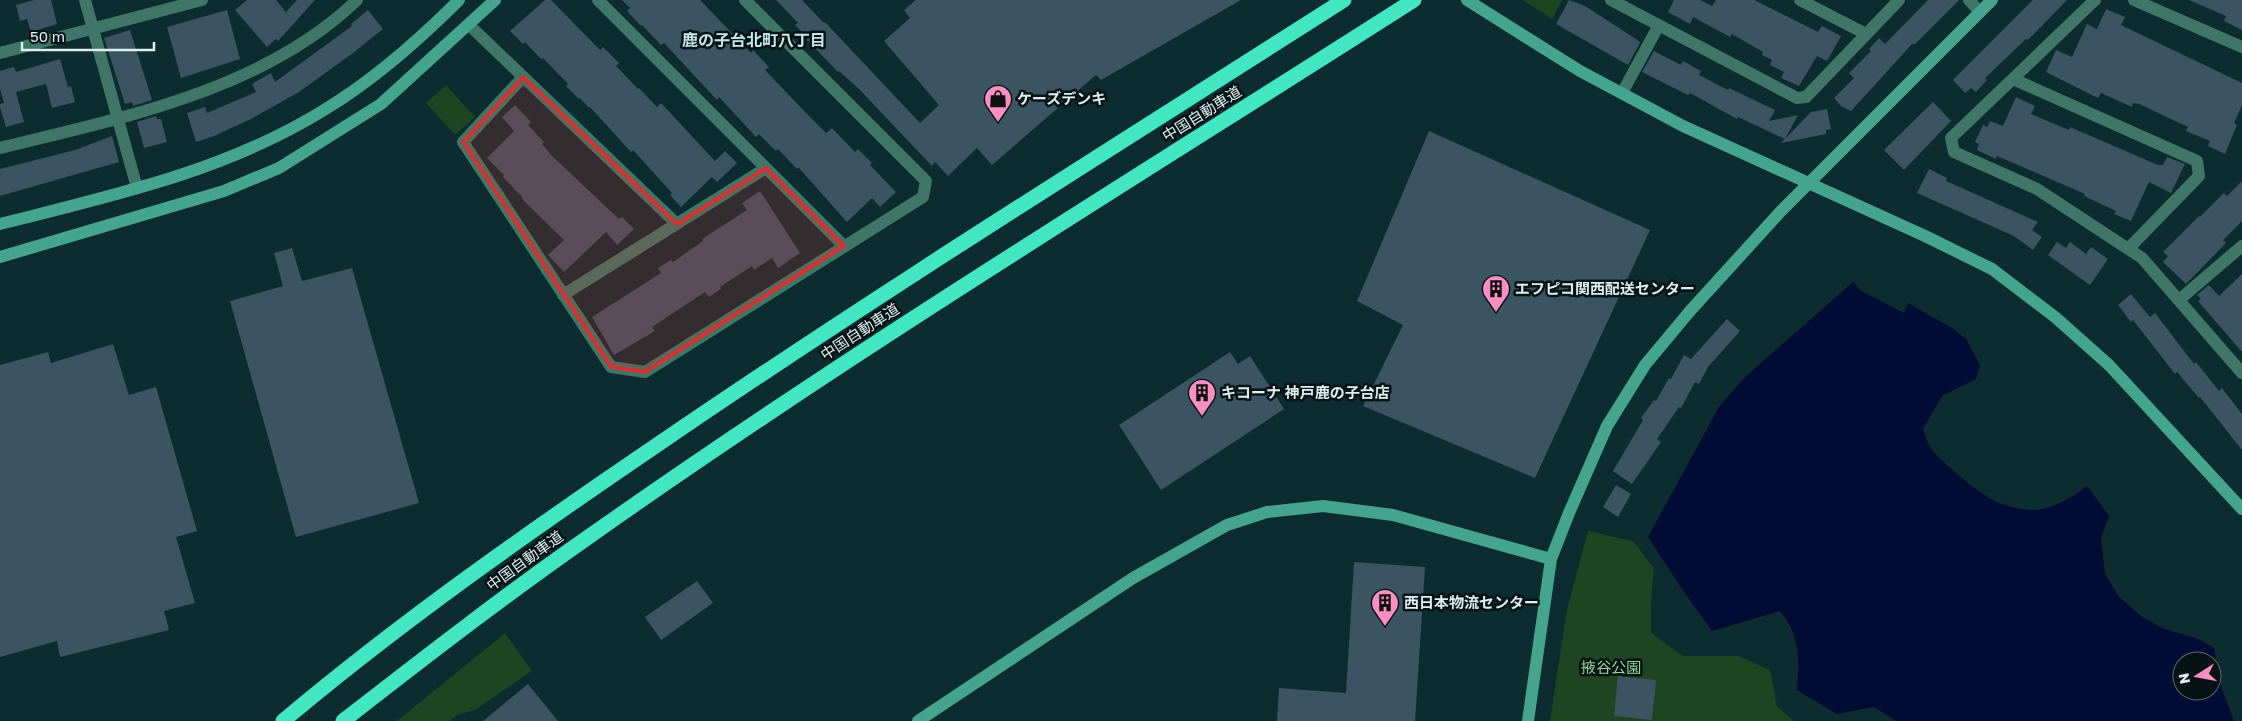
<svg xmlns="http://www.w3.org/2000/svg" width="2242" height="721" font-family="'Golos Text','Noto Sans JP',sans-serif">
<style>
.green{fill:#1e4422}
.water{fill:#000c34;fill-rule:evenodd}
.building{fill:#3b5461}
.lines{fill:none;stroke-linecap:round;stroke-linejoin:round}
.street{stroke:#3f7668;stroke-width:12}
.secondary{stroke:#45a48d;stroke-width:12}
.highway{stroke:#43e6c3;stroke-width:15}
.marked{fill:#d63232;fill-opacity:0.2;stroke:#d63232;stroke-width:4;stroke-linejoin:round}
.labels{text-anchor:middle;stroke-width:5;stroke-linejoin:round;paint-order:stroke}
.poi-label{font-size:15px;font-weight:bold;fill:#ddeef0;stroke:#061213;text-anchor:start}
.street-label{font-size:15px;fill:#ddeef0;stroke:#061213}
.park-label{font-size:15px;fill:#92d595;stroke:#061213}
.neighbourhood-label{font-size:16px;font-weight:bold;fill:#c3e6ea;stroke:#061213}
</style>
<rect width="100%" height="100%" fill="#0c2c2f"/>
<!-- green -->
<path class="green" d="M1523 0H1562L1552 19Z
M446 85 475 117 455 135 426 103Z
M1588 531 1633 541 1654 568 1651 603V633L1683 656H1738L1770 670 1777 706 1794 721H1550L1567 609Z
M505 633 532 671 475 710 457 715 449 721H397Z"/>
<!-- water -->
<path class="water" d="M1853 282 1861 291 1904 313 1908 303 1952 328 1966 339 1980 365 1976 379 1942 396 1923 429C1925 435 1927 442 1930 447 1938 460 1977 491 1991 499 2001 505 2020 510 2032 510 2050 510 2074 497 2087 486L2109 516 2101 538 2105 574 2119 597 2142 617 2164 629 2196 638 2214 648 2222 689 2234 721H1896L1874 707 1837 714 1797 690C1799 659 1801 637 1780 611L1712 631 1684 592 1648 537 1719 407 1744 378ZM2182 661H2212V691H2182Z"/>
<!-- building -->
<path class="building" d="M34 0H51L57 24 31 32 27 19 20 21 16 5Z
M247 0H276L286 12 297 0H315L278 41 276 39 267 47 235 10Z
M545 0H551L600 50 603 47 619 63 616 66 638 89 639 88 657 107 661 103 715 161 725 151 737 163 717 182 712 177 681 207 670 195 672 193 633 150 631 152 590 107 589 108 580 98 579 99 566 86 568 84 543 58 541 59 525 42 523 44 510 31Z
M622 0H700L751 53 753 50 769 67 765 70 807 114 826 133 832 128 855 152 858 149 872 163 870 165 896 192 880 207 872 198 847 222 798 167 797 169 778 149 776 151 759 134 756 137 719 97 717 100 664 43 661 45 642 25 641 26 627 11 630 8Z
M776 0H802L824 23 825 22 920 123 939 105 884 41 910 18 904 10 916 0H1241L1101 80 1096 75 992 165 977 148 948 176 935 162 932 166 859 89 839 71 838 72 807 40 808 38 795 25 798 23Z
M1569 0 1585 6 1639 41 1640 43 1628 65 1556 24Z
M1674 0H1700L1712 6 1716 0H1754L1818 32 1822 26 1841 36 1827 61 1817 56 1799 86 1781 78 1784 72 1770 65 1772 60 1762 55 1763 52 1732 34 1730 37 1693 17 1690 24 1668 12Z
M1928 0H1959L1914 45 1913 43 1851 111 1841 106 1834 98 1854 78 1849 73 1871 51 1869 49 1879 38 1885 44Z
M2033 0H2067L2028 40 2026 39 1985 78 1987 80 1976 92 1971 88 1965 93 1953 80Z
M2189 0H2242V30L2224 21 2226 16Z
M2106 9 2125 17 2121 25 2242 83V105L2234 123 2237 125 2225 154 2208 146 2210 141 2186 131 2188 127 2139 104 2133 103 2132 107 2101 93 2098 98 2046 72 2056 50 2072 57 2087 24 2097 29Z
M227 10 240 59 181 78 167 27Z
M368 10 383 29 353 53 299 92 251 119 214 136 196 142 187 113 205 107 207 113 256 92 252 84 271 73 275 82 352 26 351 24Z
M130 30 152 100 133 106 132 102 125 104 104 38Z
M1654 51 1681 65 1683 61 1701 71 1699 75 1728 90 1729 88 1775 110 1769 121 1798 115 1785 139 1738 117 1737 119 1690 93 1688 95 1642 72Z
M60 59 68 87 71 86 75 102 52 108 46 84 16 92 24 122 6 127 0 107V104L4 103 0 89V71L14 67 16 72Z
M2016 97 2035 106 2031 114 2069 130 2070 127 2158 165H2163L2167 157 2185 164 2171 193 2149 182 2131 221 2114 214 2116 211 2084 196 2085 194 1997 156 1996 159 1977 150 1979 144 1975 142 1983 125 1987 127 1990 121 2003 126Z
M1933 102 1951 121 1904 170 1884 150Z
M515 105 531 122 528 125 544 142 542 144 552 156 619 219 622 217 634 229 617 245 606 232 564 272 548 255 564 240 522 199 523 198 503 177 504 175 487 158 514 131 502 117Z
M1827 109 1831 129 1826 130V134L1781 143 1811 112Z
M156 116 157 119H161L167 142 144 148 137 122Z
M1429 131 1650 230 1535 478 1363 406 1403 325 1357 301Z
M112 136 119 162 0 196V169L75 150Z
M1929 169 1947 178 1946 181 2038 222 2032 230 2042 237 2033 250 2014 236 1917 193Z
M2242 181V221L2223 240 2226 243 2186 284 2163 262 2168 256 2163 252 2199 216 2200 217 2224 193 2227 196Z
M760 191 800 253 778 268 772 258 754 270 752 266 720 287 721 289 709 297 705 292 652 327 655 331 614 355 592 317 661 273 658 268 671 260 673 262 703 241 702 239 747 210 742 203Z
M2057 242 2066 248 2070 242 2086 254 2091 247 2108 259 2090 285 2048 255Z
M292 248 302 281 352 268 419 503 296 537 230 301 283 286 274 253Z
M2242 274V352L2198 301 2201 299 2197 295 2209 285 2219 296Z
M2131 294 2150 317 2155 313 2194 364 2196 362 2219 391 2222 388 2242 414V450L2200 397 2199 398 2177 372 2175 374 2133 320 2131 322 2118 305Z
M1727 319 1740 331 1708 367 1699 384 1695 382 1681 408 1679 407 1657 439 1661 442 1632 484 1613 471 1643 420 1641 418 1654 400 1656 401 1669 378 1671 379 1684 355 1691 359Z
M113 344 129 395 156 387 197 531 176 537 195 603 164 611 169 630 60 657 57 641 0 657V365L48 352 51 363Z
M1230 352 1238 364 1250 356 1284 409 1161 490 1119 425Z
M1616 485 1631 494 1618 517 1603 507Z
M1354 562 1425 567 1415 721H1277L1279 688 1346 693Z
M697 581 713 603 661 640 645 617Z
M1618 676 1656 680 1652 720 1614 716Z
M528 684 558 721H483Z"/>
<g class="lines">
<!-- street -->
<path class="street" d="M85 0 137 188
M598 0 844 246
M1611 0 1797 98 1806 97 1899 0
M1800 0 1866 34
M1969 0 1980 12
M2095 0 1951 138 1954 152 2037 189 2142 258 2242 373
M2134 0 2242 47
M469 25 677 224
M0 53 202 0
M523 77 463 142 611 367 645 372 923 197 926 181 745 0
M2013 79 2197 161 2199 176 2128 249
M1622 93 1659 25
M0 148C122 118 264 90 357 0
M563 295 766 168
M2179 300 2242 246"/>
<!-- secondary -->
<path class="secondary" d="M1467 0 1580 71 1683 126 1925 236 1992 269 2055 317 2109 365 2242 509
M0 224C111 196 226 171 324 110 374 80 418 41 459 0
M0 257 224 191 279 168 381 104 495 0
M918 721 1133 578 1227 525 1267 512 1323 506 1393 515 1551 559
M1528 721 1551 559 1569 513 1607 426 1645 365 1690 311 1781 211 1992 0"/>
<!-- highway -->
<path class="highway" d="M283 721C402 621 529 532 657 445 882 291 1114 147 1344 0
M343 721C424 658 504 596 587 538 856 348 1137 177 1414 0"/>
</g>
<!-- marked area -->
<path class="marked" d="M523 77 677 224 766 168 844 246 645 372 611 367 463 142Z"/>
<!-- icons -->
<defs>
<symbol id="shop-pin" viewBox="-11 -11 22 30"><path d="M0 17L-7.5 6A9.5 9.5 0 1 1 7.5 6Z" fill="#fb8fc4" stroke="#061213"/><path d="M-5-2.5h2.3a2.7 3.5 0 0 1 5.4 0H5L5.5 6h-11ZM-1.5-2.5h3a1.5 2.3 0 0 0-3 0Z" fill="#111"/></symbol>
<symbol id="building-pin" viewBox="-11 -11 22 30"><path d="M0 17L-7.5 6A9.5 9.5 0 1 1 7.5 6Z" fill="#fb8fc4" stroke="#061213"/><path d="M-4-6H4V6H1V3H-1V6H-4ZM-2.5-4.3h1.7v1.8h-1.7ZM.8-4.3h1.7v1.8H.8ZM-2.5-1h1.7V.8h-1.7ZM.8-1h1.7V.8H.8Z" fill="#111"/></symbol>
</defs>
<g fill-rule="evenodd">
<use href="#shop-pin" x="982" y="83" width="32" height="43"/>
<use href="#building-pin" x="1480" y="273" width="32" height="43"/>
<use href="#building-pin" x="1186" y="377" width="32" height="43"/>
<use href="#building-pin" x="1369" y="587" width="32" height="43"/>
</g>
<g class="labels">
<!-- poi labels -->
<g class="poi-label">
<text x="1017" y="104">ケーズデンキ</text>
<text x="1515" y="294">エフピコ関西配送センター</text>
<text x="1221" y="398">キコーナ 神戸鹿の子台店</text>
<text x="1404" y="608">西日本物流センター</text>
</g>
<!-- street labels -->
<g class="street-label">
<text transform="translate(1202 114) rotate(-32)" y="5">中国自動車道</text>
<text transform="translate(860 332) rotate(-33)" y="5">中国自動車道</text>
<text transform="translate(525 561) rotate(-36)" y="5">中国自動車道</text>
</g>
<!-- park labels -->
<g class="park-label">
<text x="1611" y="673">掖谷公園</text>
</g>
<!-- neighbourhood labels -->
<g class="neighbourhood-label">
<text x="754" y="46">鹿の子台北町八丁目</text>
</g>
</g>
<!-- north arrow -->
<g transform="translate(2197 676) rotate(259)"><circle r="24" fill="#061213" stroke="#5c6a6b"/>
<path d="M0-4L9 19L0 12L-9 19Z" fill="#fb8fc4"/>
<text y="-8" font-size="14" font-weight="bold" text-anchor="middle" fill="#ddeef0">N</text>
</g>
<!-- scale -->
<path d="M22 42v8h132v-8" fill="none" stroke="#ddeef0" stroke-width="2.5"/>
<text x="30" y="42" font-size="15" fill="#ddeef0" stroke="#061213" stroke-width="4" paint-order="stroke">50 m</text>
</svg>
